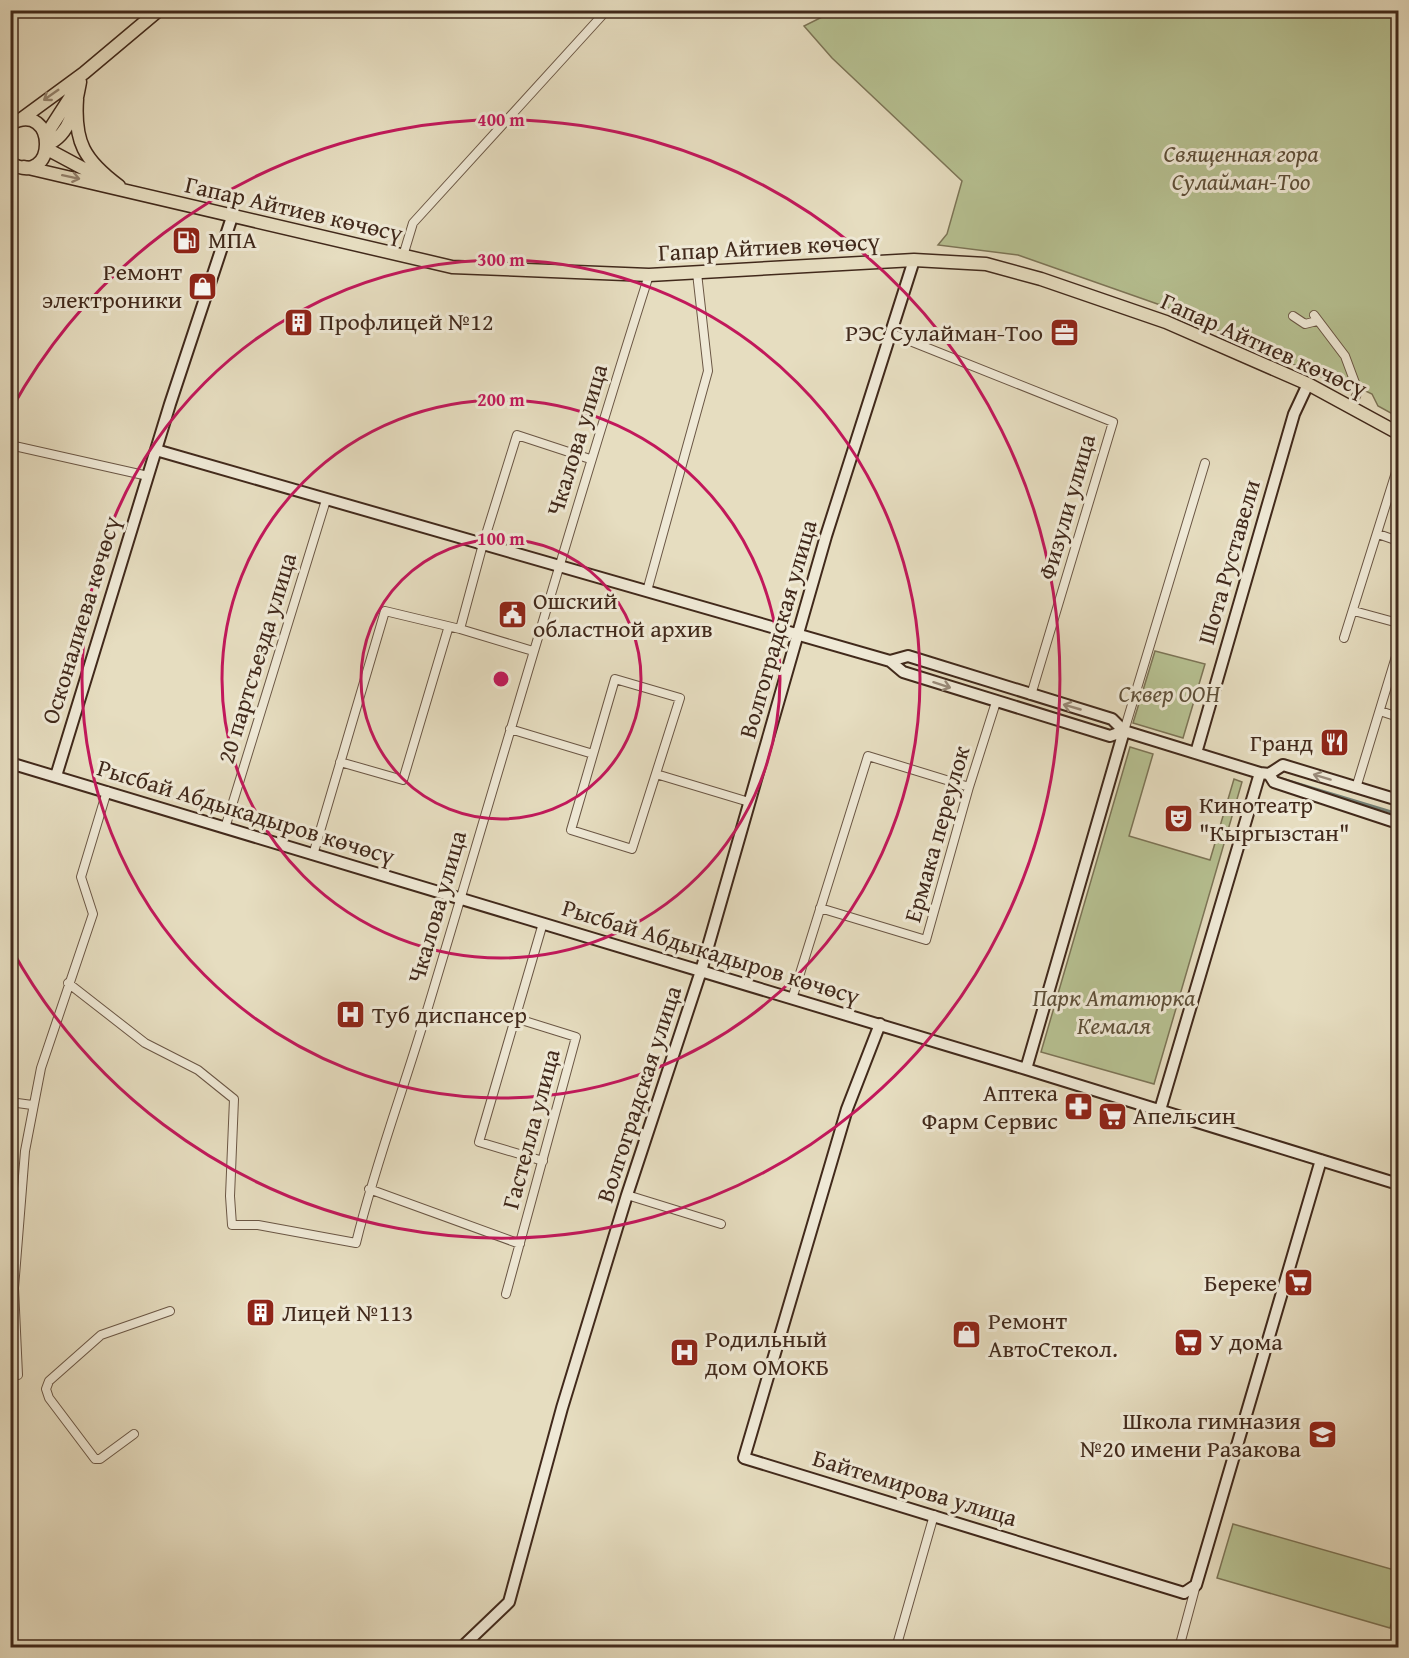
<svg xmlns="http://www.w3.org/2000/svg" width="1409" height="1658" font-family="'Gentium Book Plus',serif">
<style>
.green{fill:#b6c091;stroke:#7c7456;stroke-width:1.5}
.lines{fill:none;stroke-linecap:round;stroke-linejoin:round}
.stream{stroke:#748177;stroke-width:3}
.street-casing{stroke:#6a5644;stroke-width:10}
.secondary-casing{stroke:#41291b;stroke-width:14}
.primary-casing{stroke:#41291b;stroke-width:15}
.street{stroke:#efe9d6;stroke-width:8}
.secondary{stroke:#efe9d6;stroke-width:10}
.primary{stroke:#e6ddc0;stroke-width:12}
.oneway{stroke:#94836e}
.oneway2{stroke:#988978}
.ring{fill:none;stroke:#c2185b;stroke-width:3}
.labels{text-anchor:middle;stroke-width:6;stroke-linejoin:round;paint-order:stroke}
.park-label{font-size:24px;font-style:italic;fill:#5e4f38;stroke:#efe9d6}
.street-label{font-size:24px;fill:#41291b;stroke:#efe9d6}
.poi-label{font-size:24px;fill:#41291b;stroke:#efe9d6;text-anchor:start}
.centre{fill:#c2185b;stroke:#efe9d6;stroke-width:3}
.ring-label{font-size:18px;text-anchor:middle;font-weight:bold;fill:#c2185b;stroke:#efe9d6;stroke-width:6;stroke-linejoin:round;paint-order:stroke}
</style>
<rect width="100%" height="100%" fill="#e6ddc0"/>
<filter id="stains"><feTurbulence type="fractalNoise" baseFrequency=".00333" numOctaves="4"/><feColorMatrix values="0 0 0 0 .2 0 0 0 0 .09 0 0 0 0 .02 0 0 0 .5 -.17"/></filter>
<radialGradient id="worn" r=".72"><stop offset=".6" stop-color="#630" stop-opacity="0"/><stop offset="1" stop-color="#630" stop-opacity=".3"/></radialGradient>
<!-- green -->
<path class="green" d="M836 10 1398 11V417L1378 406 1372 394 1345 381 1346 388 1166 307 1018 255 938 245 947 234 962 181 832 58 804 26Z
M1155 651 1205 664 1183 738 1133 723Z
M1130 747 1153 754 1129 836 1210 860 1234 779 1242 782 1154 1084 1041 1052Z
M1233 1524 1398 1571V1600L1390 1628 1217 1578Z"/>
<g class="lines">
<!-- stream -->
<path class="stream" d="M1282 779 1398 814"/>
<defs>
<path id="street" d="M403 256 413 223 607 10
M1314 315 1345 356 1358 391 1352 406
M1293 316 1305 324 1317 321
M890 333 1113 422 1031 695
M10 445 148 476
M1378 534 1398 541
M647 591 708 371 697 273
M1354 611 1398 623
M460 629 483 544 517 435 590 459
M1344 638 1398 466
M615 679 680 698 632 849 571 830Z
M1380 711 1398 717
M510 729 593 754
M1124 731 1205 463
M340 762 403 780 448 629
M656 774 749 802
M1356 788 1398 650
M225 828 326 500
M313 855 385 611 460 629 533 651
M820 908 926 940 969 787 996 702
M543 923 479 1142 543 1161
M68 983 145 1043 198 1070 234 1099 230 1196 232 1225H258L356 1243C375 1165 403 1091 426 1014 500 768 571 520 649 275
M792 999 868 756 969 787
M10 1102 32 1105
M369 1189 520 1244
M627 1195 721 1224
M506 1294 576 1037 515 1018
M18 1375 14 1288 25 1151 41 1068 93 914 81 877 107 791
M134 1434 100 1459H95L49 1398 46 1389 49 1381 101 1335 170 1311
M896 1648 934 1515
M1179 1648 1196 1585"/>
<path id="secondary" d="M156 450 890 661 903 672 1110 736 1124 731
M890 661 908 656 1112 719 1124 731 1260 773 1269 774 1283 765 1398 800
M1196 753 1294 414 1308 384
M10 763 1026 1069 1398 1184
M1269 774 1274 782 1398 823
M56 776 170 404 232 217
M880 1024 847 1109 744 1458 1184 1593 1196 1585 1321 1160
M1026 1069 1124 731
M1160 1110 1260 773
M461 1648 509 1602 562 1408 627 1195 701 971 826 536 914 260"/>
<path id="primary" d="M77 99C74 142 84 160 119 186
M20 120 84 73 159 10
M10 124C58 98 58 190 10 163
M46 135 75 90
M48 144C71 134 76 104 80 82
M47 149 103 179
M24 167 452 267 649 275 914 260 986 264 1041 279 1166 322 1308 384 1398 433"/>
</defs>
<!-- street casing -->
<use href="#street" class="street-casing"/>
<!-- secondary casing -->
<use href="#secondary" class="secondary-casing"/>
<!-- primary casing -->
<use href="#primary" class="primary-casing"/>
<!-- street -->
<use href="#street" class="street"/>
<!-- secondary -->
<use href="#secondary" class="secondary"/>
<!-- primary -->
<use href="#primary" class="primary"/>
</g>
<!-- one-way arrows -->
<defs><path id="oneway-shaft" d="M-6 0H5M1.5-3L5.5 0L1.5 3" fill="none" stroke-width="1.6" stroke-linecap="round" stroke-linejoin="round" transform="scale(1.5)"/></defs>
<g class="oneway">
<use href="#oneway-shaft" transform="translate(51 95) rotate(145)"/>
<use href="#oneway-shaft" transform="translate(71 177) rotate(12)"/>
</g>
<g class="oneway2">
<use href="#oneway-shaft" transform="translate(942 685) rotate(18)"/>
<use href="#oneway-shaft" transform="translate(1072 707) rotate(-164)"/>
<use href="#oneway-shaft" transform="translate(1322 777) rotate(-163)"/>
</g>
<!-- distance rings -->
<g class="ring">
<circle cx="501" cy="679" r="140"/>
<circle cx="501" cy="679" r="279"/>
<circle cx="501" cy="679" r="419"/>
<path d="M12 408A559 559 0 1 1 12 950"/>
</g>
<!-- icons -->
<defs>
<symbol id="fuel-square" viewBox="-11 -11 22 22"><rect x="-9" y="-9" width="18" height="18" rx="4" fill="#8f2418" stroke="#efe9d6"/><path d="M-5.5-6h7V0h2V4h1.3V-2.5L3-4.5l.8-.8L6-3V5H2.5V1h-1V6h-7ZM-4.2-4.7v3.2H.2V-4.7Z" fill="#fff"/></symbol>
<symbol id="shop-square" viewBox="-11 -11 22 22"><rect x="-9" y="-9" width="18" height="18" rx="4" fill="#8f2418" stroke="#efe9d6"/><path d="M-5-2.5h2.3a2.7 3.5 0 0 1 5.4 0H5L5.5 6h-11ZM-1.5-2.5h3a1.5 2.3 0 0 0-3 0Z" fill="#fff"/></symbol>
<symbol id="building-square" viewBox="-11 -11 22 22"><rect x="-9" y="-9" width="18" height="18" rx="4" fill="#8f2418" stroke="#efe9d6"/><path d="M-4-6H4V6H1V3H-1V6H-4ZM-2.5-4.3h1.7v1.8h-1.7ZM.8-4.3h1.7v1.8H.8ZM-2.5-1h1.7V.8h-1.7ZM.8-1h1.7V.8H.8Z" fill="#fff"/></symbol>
<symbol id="office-square" viewBox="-11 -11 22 22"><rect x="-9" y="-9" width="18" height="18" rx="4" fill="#8f2418" stroke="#efe9d6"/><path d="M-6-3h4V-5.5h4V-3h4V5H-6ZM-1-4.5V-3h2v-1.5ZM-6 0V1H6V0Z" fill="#fff"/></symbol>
<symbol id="civic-square" viewBox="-11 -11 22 22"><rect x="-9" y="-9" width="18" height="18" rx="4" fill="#8f2418" stroke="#efe9d6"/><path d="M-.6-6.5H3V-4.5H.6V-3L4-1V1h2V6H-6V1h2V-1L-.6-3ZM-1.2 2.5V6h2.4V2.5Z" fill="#fff"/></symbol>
<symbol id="restaurant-square" viewBox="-11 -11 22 22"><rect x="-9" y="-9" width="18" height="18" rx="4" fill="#8f2418" stroke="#efe9d6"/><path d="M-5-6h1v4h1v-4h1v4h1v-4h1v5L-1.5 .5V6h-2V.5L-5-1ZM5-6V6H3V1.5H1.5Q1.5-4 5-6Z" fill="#fff"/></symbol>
<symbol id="theatre-square" viewBox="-11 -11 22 22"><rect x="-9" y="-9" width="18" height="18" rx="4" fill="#8f2418" stroke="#efe9d6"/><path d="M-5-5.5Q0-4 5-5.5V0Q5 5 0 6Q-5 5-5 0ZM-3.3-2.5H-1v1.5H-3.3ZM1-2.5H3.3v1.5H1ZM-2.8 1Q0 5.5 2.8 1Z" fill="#fff"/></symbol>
<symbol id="hospital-square" viewBox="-11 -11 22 22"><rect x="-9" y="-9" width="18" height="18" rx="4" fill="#8f2418" stroke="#efe9d6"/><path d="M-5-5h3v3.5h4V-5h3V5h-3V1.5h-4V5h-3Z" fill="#fff"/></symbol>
<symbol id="pharmacy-square" viewBox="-11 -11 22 22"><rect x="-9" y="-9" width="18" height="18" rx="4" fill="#8f2418" stroke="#efe9d6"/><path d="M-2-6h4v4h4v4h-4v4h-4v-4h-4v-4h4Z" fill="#fff"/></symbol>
<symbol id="supermarket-square" viewBox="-11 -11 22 22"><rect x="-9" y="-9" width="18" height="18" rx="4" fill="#8f2418" stroke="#efe9d6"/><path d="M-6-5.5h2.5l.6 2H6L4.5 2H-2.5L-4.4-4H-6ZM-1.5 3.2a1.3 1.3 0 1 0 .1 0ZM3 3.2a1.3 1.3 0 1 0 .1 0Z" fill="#fff"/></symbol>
<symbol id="school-square" viewBox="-11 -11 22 22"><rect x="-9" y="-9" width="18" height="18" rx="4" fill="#8f2418" stroke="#efe9d6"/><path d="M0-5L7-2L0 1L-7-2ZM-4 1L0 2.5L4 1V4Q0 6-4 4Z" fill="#fff"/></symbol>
</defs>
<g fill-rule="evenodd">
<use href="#fuel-square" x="170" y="224" width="33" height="33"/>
<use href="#shop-square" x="186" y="270" width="33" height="33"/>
<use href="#building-square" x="282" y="306" width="33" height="33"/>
<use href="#office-square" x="1048" y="316" width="33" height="33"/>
<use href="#civic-square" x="496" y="598" width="33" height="33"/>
<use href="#restaurant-square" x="1318" y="726" width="33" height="33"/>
<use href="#theatre-square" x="1162" y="802" width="33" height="33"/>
<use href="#hospital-square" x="334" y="998" width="33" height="33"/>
<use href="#pharmacy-square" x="1062" y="1090" width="33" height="33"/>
<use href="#supermarket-square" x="1096" y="1100" width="33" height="33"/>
<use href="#supermarket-square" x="1282" y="1266" width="33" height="33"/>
<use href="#building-square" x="244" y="1296" width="33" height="33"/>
<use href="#shop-square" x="950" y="1318" width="33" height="33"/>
<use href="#supermarket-square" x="1172" y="1326" width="33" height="33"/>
<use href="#hospital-square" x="668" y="1336" width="33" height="33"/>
<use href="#school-square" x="1306" y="1418" width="33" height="33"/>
</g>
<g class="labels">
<!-- park labels -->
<g class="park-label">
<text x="1241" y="162">Священная гора<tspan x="1241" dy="28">Сулайман-Тоо</tspan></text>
<text x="1169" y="702">Сквер ООН</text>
<text x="1114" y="1006">Парк Ататюрка<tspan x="1114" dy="28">Кемаля</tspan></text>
</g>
<!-- street labels -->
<g class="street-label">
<text transform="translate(294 209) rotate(13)" y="8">Гапар Айтиев көчөсү</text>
<text transform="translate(769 247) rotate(-3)" y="8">Гапар Айтиев көчөсү</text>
<text transform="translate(1264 345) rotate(24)" y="8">Гапар Айтиев көчөсү</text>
<text transform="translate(577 440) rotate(-73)" y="8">Чкалова улица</text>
<text transform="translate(1067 507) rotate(-74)" y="8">Физули улица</text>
<text transform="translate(1229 562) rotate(-74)" y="8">Шота Руставели</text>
<text transform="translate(81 620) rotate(-73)" y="8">Осконалиева көчөсү</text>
<text transform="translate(778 629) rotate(-74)" y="8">Волгоградская улица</text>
<text transform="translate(257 658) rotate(-73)" y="8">20 партсъезда улица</text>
<text transform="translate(246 812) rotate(17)" y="8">Рысбай Абдыкадыров көчөсү</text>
<text transform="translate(937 834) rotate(-74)" y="8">Ермака переулок</text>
<text transform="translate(437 907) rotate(-74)" y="8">Чкалова улица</text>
<text transform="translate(711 952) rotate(17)" y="8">Рысбай Абдыкадыров көчөсү</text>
<text transform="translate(639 1094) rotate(-72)" y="8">Волгоградская улица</text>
<text transform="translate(531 1129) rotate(-75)" y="8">Гастелла улица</text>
<text transform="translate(915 1488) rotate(17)" y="8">Байтемирова улица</text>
</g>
<!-- poi labels -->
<g class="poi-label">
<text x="208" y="248">МПА</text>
<text x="182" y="280" text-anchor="end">Ремонт<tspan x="182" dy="28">электроники</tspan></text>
<text x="319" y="330">Профлицей №12</text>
<text x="1043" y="341" text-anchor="end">РЭС Сулайман-Тоо</text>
<text x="533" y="609">Ошский<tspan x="533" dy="28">областной архив</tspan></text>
<text x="1313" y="751" text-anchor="end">Гранд</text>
<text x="1199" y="813">Кинотеатр<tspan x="1199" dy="28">"Кыргызстан"</tspan></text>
<text x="372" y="1023">Туб диспансер</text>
<text x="1058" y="1101" text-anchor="end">Аптека<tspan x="1058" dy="28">Фарм Сервис</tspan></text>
<text x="1133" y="1124">Апельсин</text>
<text x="1277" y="1291" text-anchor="end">Береке</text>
<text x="282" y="1321">Лицей №113</text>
<text x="988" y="1329">Ремонт<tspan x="988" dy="28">АвтоСтекол.</tspan></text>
<text x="705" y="1347">Родильный<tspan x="705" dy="28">дом ОМОКБ</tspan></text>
<text x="1209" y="1350">У дома</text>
<text x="1301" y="1429" text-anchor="end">Школа гимназия<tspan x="1301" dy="28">№20 имени Разакова</tspan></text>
</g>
</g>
<circle cx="501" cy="679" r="9" class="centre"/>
<g class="ring-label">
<text x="501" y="126">400 m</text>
<text x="501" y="266">300 m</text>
<text x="501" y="406">200 m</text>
<text x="501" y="545">100 m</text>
</g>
<!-- margin -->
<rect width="1409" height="1658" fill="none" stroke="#e6ddc0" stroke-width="36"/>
<rect x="12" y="12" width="1385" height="1634" fill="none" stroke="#41291b" stroke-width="3"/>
<rect x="18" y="18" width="1373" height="1622" fill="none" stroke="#41291b" stroke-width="1.5"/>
<rect width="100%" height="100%" filter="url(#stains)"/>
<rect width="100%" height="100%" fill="url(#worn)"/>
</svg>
